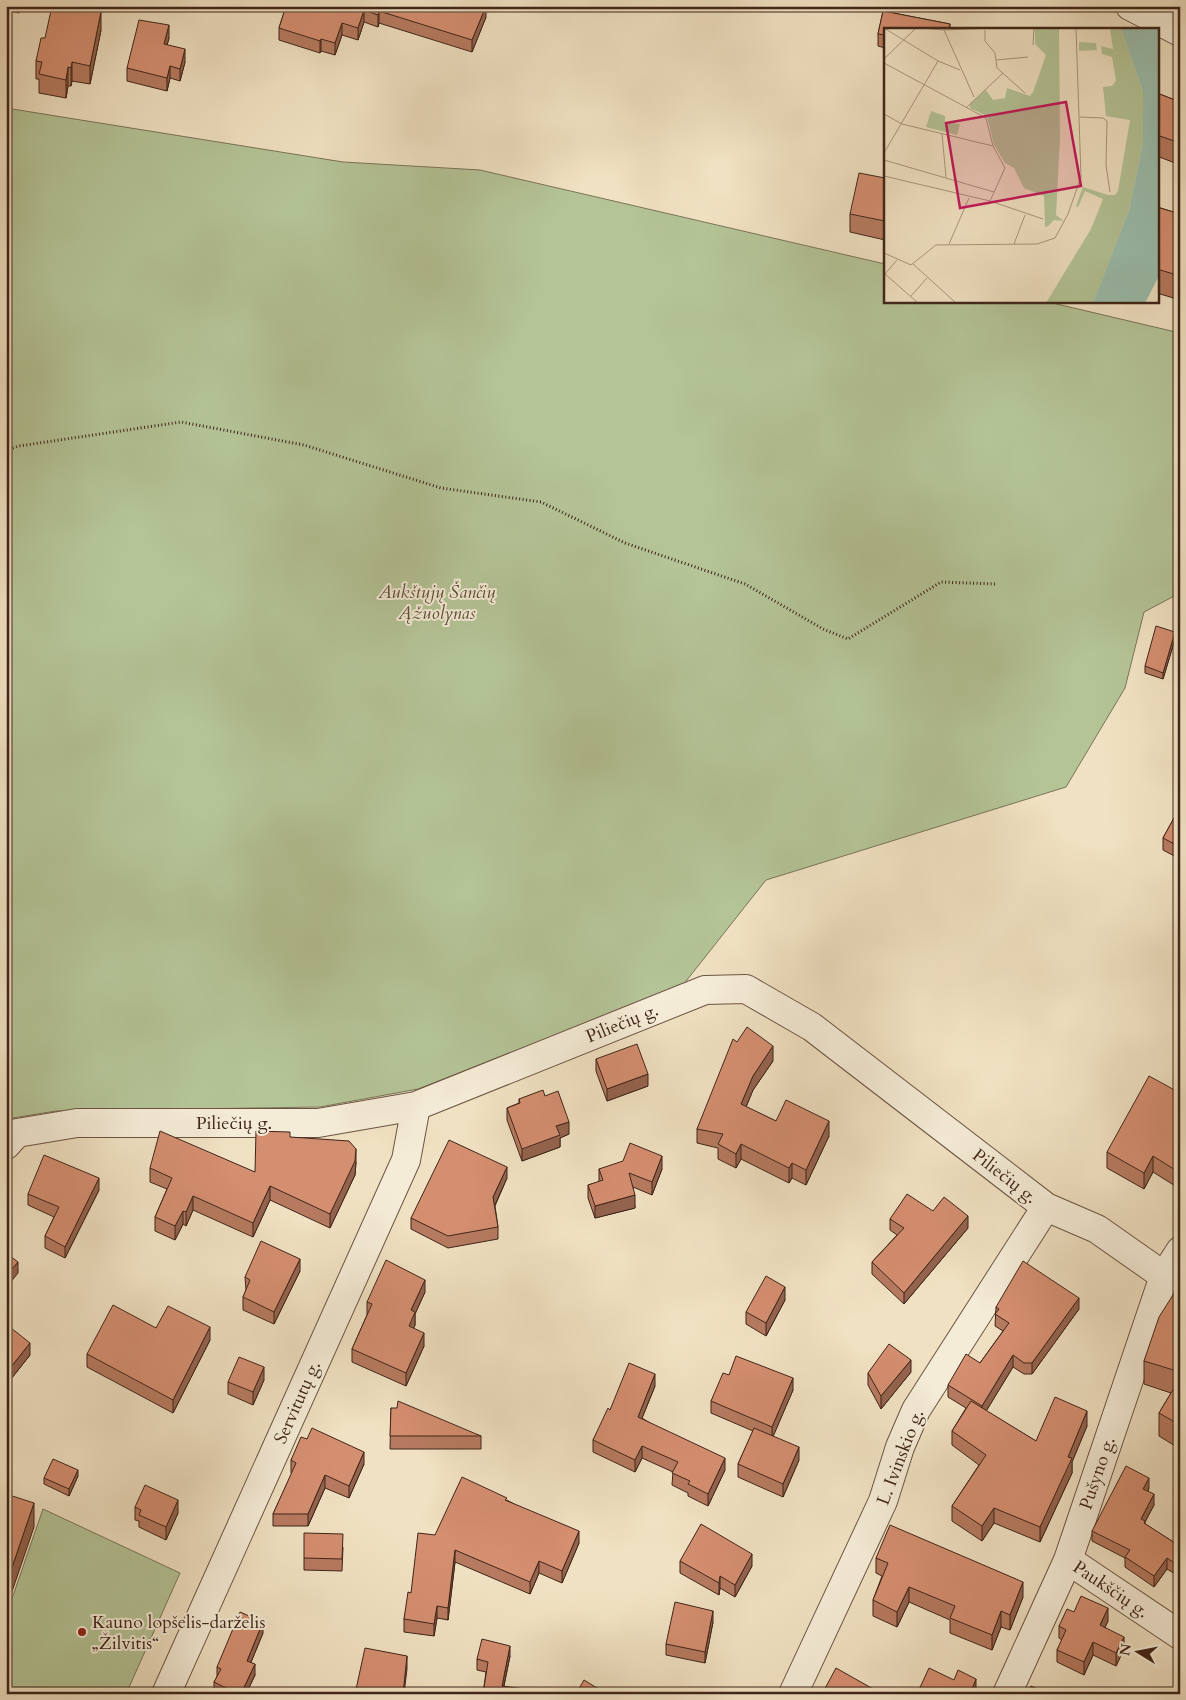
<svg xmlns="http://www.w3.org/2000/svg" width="1186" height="1700" font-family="Cardo,serif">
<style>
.green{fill:#b4c497;stroke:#7a7458}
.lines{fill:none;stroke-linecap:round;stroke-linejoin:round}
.minor-casing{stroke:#6b5443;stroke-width:30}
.path{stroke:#3f2519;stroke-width:3;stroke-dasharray:1 2.5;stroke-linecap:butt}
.minor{stroke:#f5ecd7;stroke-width:28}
.wall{fill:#b67a60;stroke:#3f2519}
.shaded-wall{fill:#94634e;stroke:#3f2519}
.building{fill:#d48e70;stroke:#3f2519}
.poi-dot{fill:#8f2418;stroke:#f5ecd7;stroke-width:2}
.labels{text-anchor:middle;stroke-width:4;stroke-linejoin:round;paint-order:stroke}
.park-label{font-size:18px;font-style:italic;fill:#5c4d38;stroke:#f5ecd7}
.street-label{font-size:18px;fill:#3f2519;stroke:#f5ecd7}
.poi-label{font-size:18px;fill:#3f2519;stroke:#f5ecd7;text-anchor:start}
.inset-road{fill:none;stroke:#a9967e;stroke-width:1}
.view{fill:#c2185b;fill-opacity:0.15;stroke:#c2185b;stroke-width:2.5}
.inset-edge{fill:none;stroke:#3f2519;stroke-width:2.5}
</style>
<rect width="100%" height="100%" fill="#f0e1c2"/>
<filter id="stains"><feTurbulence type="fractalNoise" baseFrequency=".004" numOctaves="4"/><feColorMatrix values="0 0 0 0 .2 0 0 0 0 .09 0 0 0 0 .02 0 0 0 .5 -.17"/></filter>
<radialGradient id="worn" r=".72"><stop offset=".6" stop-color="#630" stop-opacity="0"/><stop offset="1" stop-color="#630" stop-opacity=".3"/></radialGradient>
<!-- green -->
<path class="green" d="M6 108 343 162 480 170 885 264V301H1044L1180 333V593L1144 612 1125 688 1066 787 766 880 683 985 418 1089 320 1107 56 1111 6 1119Z
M43 1509 180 1573 126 1694H6V1616Z"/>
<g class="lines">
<defs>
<path id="minor" d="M1130 6 1180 32
M6 1145 17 1133 77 1123H318L416 1106 705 990 746 989 812 1027 1046 1207 1097 1229 1164 1276
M1068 1560 1180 1635
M166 1694 406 1160 416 1106
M793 1694 883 1501 900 1447 916 1410 1046 1207
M1007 1694 1068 1560 1164 1276 1180 1251"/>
</defs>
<!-- minor casing -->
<use href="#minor" class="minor-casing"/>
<!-- path -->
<path class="path" d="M6 450 19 446 181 422 304 445 441 488 541 502 625 543 745 584 823 629 848 639 941 582 997 584"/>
<!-- minor -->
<use href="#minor" class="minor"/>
</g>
<!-- wall -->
<path class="wall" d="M6 6H20L19 13 6 10Z
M286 6 486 17 472 52 379 23 378 27 364 22 358 40 342 35 335 55 321 51 320 53 279 40V28Z
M883 11 950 24V29H885V48L878 46V34Z
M101 30 90 84 72 81 71 86H68L66 98 39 93V79H36V61L45 38Z
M169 38 167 45 185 62 180 81 170 78 167 91 127 81V68Z
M1157 93 1180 102V165L1157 156Z
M885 178V240L850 232V214Z
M1157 207 1180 214V300L1157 293Z
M1175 639 1163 679 1145 673V666Z
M1180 722V740H1178V727Z
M1180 807V859L1163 850V838Z
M737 1042 773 1061 753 1090 746 1107 776 1121 829 1136 806 1185 792 1178 789 1183 741 1159 736 1168 718 1159V1148L697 1143V1129Z
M596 1059 648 1086 607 1101 596 1071Z
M1180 1093V1189L1153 1172 1144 1189 1107 1168V1152Z
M545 1096 569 1134 560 1138V1147L522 1161 507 1120V1108L519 1103V1099Z
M290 1137 356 1162 355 1175 330 1228 270 1200 253 1237 193 1210 186 1226 183 1224 175 1240 155 1231V1217L167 1189 150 1182V1168L255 1172Z
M599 1169H662L652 1195 633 1187 635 1208 595 1218 588 1198V1185L599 1182Z
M507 1178 495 1206 498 1227V1239L448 1248 411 1229V1218Z
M99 1190 65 1258 45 1248V1236L54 1217 28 1205V1194Z
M933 1211 968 1228 904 1304 872 1274V1262L897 1235 890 1230V1219Z
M300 1271 274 1324 243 1310V1297L246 1290 245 1277Z
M1180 1284V1449L1159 1436V1413L1171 1393 1144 1384V1361Z
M425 1292 415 1314V1325L413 1329 424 1346 406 1386 352 1362V1349L367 1315V1302Z
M785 1300 766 1336 746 1324V1312Z
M996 1307 1079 1309 1032 1374H1024L1013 1367 986 1411 1036 1441 1087 1426 1072 1462V1473L1040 1542 994 1523 982 1541 952 1521V1506L979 1465 952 1445V1431L966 1408 948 1397V1385L980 1363 1003 1331 995 1326Z
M6 1324 30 1355 11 1379 6 1376Z
M156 1328 210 1340 173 1413 87 1367V1354Z
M911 1372 881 1409 868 1385V1373Z
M729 1375 793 1390 773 1436 799 1460 783 1497 738 1477V1464L753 1431 711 1413V1401Z
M264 1380 253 1405 228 1394V1382Z
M655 1386 642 1418 725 1470 708 1506 688 1496V1493L672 1485 673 1472 642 1458 635 1472 593 1452V1440L610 1410Z
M391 1408 481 1436V1449H390Z
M307 1439 364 1464 349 1498 325 1488 308 1526H273V1514L292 1473H291V1460Z
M78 1476 69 1496 44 1484V1478Z
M1149 1488 1148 1491 1154 1505 1145 1522V1524L1175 1543 1180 1535V1577L1167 1569 1154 1587 1125 1567V1558L1092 1541V1531Z
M507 1500 579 1543 562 1583 539 1573 530 1594 455 1562 448 1620 437 1618 434 1636 404 1632V1619L411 1593 435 1535Z
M135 1507 178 1513 166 1540 139 1527V1521L135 1520Z
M343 1547 342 1571 304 1570V1558Z
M876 1558 1023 1597 1010 1630 1001 1627 992 1650 950 1633V1620L909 1602 897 1627 873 1616V1600L882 1576 876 1573Z
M680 1561 752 1566 735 1597 720 1588 719 1595 680 1573Z
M1074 1612 1108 1621 1105 1627 1124 1649 1116 1666 1093 1655 1084 1675 1057 1662V1650L1062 1640 1059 1638V1626Z
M713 1622 705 1663 666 1655V1644Z
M263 1633 251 1662 255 1675 246 1694 214 1693V1682L217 1677V1667Z
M510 1656 504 1686 526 1694H483L486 1672 477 1670V1659Z"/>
<!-- shaded-wall -->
<path class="shaded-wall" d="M486 6V17L472 52V40Z
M364 10V22L358 40V28Z
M379 11V23L378 27V15Z
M101 12V30L90 84V66Z
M342 23V35L335 55V43Z
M169 25V38L164 56V44Z
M321 39V51L320 53V41Z
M185 49V62L180 81V69Z
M72 62V81L71 86V68Z
M170 66V78L167 91V78Z
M68 67V86L66 98V80Z
M1175 632V639L1163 679V673Z
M773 1046V1061L753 1090 741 1119V1104L753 1076Z
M648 1074V1086L607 1101V1089Z
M829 1121V1136L806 1185V1170Z
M569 1122V1134L560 1138V1147L522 1161V1149L556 1126Z
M741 1144V1159L736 1168V1154Z
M356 1149V1162L355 1175 330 1228V1214Z
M662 1156V1169L652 1195V1182Z
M1153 1156V1172L1144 1189V1173Z
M792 1163V1178L789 1183V1168Z
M507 1167V1178L493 1209V1197Z
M99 1178V1190L65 1258V1247Z
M270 1186V1200L253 1237V1223Z
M635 1195V1208L595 1218V1206Z
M193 1196V1210L186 1226V1212Z
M183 1211V1224L175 1240V1226Z
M968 1216V1228L904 1304V1293Z
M300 1259V1271L274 1324V1312Z
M18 1262V1273L6 1288V1276Z
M425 1280V1292L415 1314V1325L409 1339V1326L411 1310Z
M785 1287V1300L766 1336V1323Z
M1079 1298V1309L1032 1374V1363Z
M210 1327V1340L173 1413V1400Z
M424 1333V1346L406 1386V1373Z
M30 1343V1355L11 1379V1367Z
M1013 1355V1367L982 1418V1406Z
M911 1360V1372L881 1409V1396Z
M264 1367V1380L253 1405V1392Z
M655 1374V1386L638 1428V1417Z
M793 1378V1390L772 1439V1427Z
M1087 1411V1426L1072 1462V1473L1040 1542V1527L1068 1457Z
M642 1446V1458L635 1472V1460Z
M799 1447V1460L783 1497V1484Z
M364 1452V1464L349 1498V1486Z
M725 1458V1470L708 1506V1494Z
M78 1470V1476L69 1496V1489Z
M325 1475V1488L308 1526V1514Z
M1149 1478V1488L1143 1499V1489Z
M1154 1494V1505L1145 1522V1531L1141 1519Z
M178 1500V1513L166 1540V1527Z
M34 1503V1527L6 1609V1585Z
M994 1508V1523L982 1541V1526Z
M579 1531V1543L562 1583V1571Z
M455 1550V1562L448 1620V1608Z
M752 1554V1566L735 1597V1585Z
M1167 1558V1569L1154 1587V1576Z
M539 1561V1573L530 1594V1582Z
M720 1576V1588L719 1595V1583Z
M1023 1582V1597L1010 1630V1615Z
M909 1587V1602L897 1627V1612Z
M437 1606V1618L434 1636V1624Z
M1108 1608V1621L1100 1637V1625Z
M713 1611V1622L705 1663V1652Z
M1001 1611V1627L992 1650V1635Z
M263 1622V1633L247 1672V1661Z
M1124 1637V1649L1116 1666V1653Z
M1093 1642V1655L1084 1675V1662Z
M510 1646V1656L502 1694V1686Z
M407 1656V1669L404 1694H403Z
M255 1664V1675L246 1694H241Z
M976 1679V1691L975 1694H970Z"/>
<!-- building -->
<path class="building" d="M52 6H73L101 12 90 66 72 62 71 68 68 67 66 80 39 74 42 62 36 61 41 38H45Z
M286 6H486L472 40 379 11 378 15 364 10 358 28 342 23 335 43 321 39 320 41 279 28Z
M883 11 950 24 949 29H885V35L878 34Z
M139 20 169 25 164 44 185 49 180 69 170 66 167 78 127 68Z
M1157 93 1180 102V143L1157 135Z
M859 173 885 178V221L850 214Z
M1157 207 1180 214V276L1157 269Z
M1156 626 1175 632 1163 673 1145 666Z
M1180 807V847L1163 838Z
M747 1027 773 1046 753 1076 741 1104 776 1121 786 1100 829 1121 806 1170 792 1163 789 1168 741 1144 736 1154 718 1144 723 1134 697 1129 733 1039 737 1042Z
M637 1044 648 1074 607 1089 596 1059Z
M1149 1076 1180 1093V1109L1179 1110H1180V1173L1153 1156 1144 1173 1107 1152Z
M543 1090 545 1096 558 1091 569 1122 556 1126 560 1135 522 1149 507 1108 520 1103 519 1099Z
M160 1131 255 1172 256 1131 290 1132V1137L349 1141 356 1149 355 1161 330 1214 270 1186 253 1223 193 1196 186 1212 183 1211 175 1226 155 1217 172 1178 150 1168Z
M449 1140 507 1167 493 1197 498 1227 448 1236 411 1218Z
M630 1143 662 1156 652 1182 629 1173 635 1195 595 1206 588 1185 603 1180 599 1169 623 1161Z
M44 1155 99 1178 65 1247 45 1236 59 1207 28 1194Z
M907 1194 933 1211 944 1197 968 1216 904 1293 872 1262 904 1228 890 1219Z
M261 1241 300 1259 274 1312 243 1297 250 1280 245 1277Z
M6 1253 18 1262 6 1276Z
M386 1260 425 1280 411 1310 415 1312 409 1326 424 1333 406 1373 352 1349 372 1304 367 1302Z
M1023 1261 1079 1298 1032 1363H1024L1013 1355 982 1406 948 1385 966 1354 980 1363 1009 1323 995 1314 999 1309 996 1307Z
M766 1276 785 1287 766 1323 746 1312Z
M1180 1284V1372L1144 1361 1159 1317Z
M113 1305 156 1328 168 1306 210 1327 173 1400 87 1354Z
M6 1324 30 1343 11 1367 6 1364Z
M889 1344 911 1360 881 1396 868 1373Z
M736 1356 793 1378 772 1427 711 1401 723 1373 729 1375Z
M239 1357 264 1367 253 1392 228 1382Z
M629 1363 655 1374 638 1417 725 1458 708 1494 688 1484 690 1481 672 1473 678 1462 642 1446 635 1460 593 1440 608 1408 610 1410Z
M1180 1378V1425L1159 1413Z
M1055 1397 1087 1411 1068 1457 1072 1458 1040 1527 994 1508 982 1526 952 1506 986 1455 952 1431 971 1401 1036 1441Z
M398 1401 481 1436H390L391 1408H397Z
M312 1428 364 1452 349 1486 325 1475 308 1514H273L296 1463 291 1460 301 1437 307 1439Z
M754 1428 799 1447 783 1484 738 1464Z
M53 1459 78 1470 69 1489 44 1478Z
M1126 1466 1149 1478 1143 1489 1154 1494 1141 1519 1145 1521 1144 1523 1175 1543 1180 1535V1567L1167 1558 1154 1576 1125 1557 1130 1550 1092 1531Z
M462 1477 507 1498 505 1500 579 1531 562 1571 539 1561 530 1582 455 1550 448 1608 437 1606 434 1624 404 1619 408 1592 411 1593 418 1533 435 1535Z
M145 1485 178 1500 166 1527 139 1515 141 1510 135 1507Z
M6 1494 34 1503 6 1585Z
M701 1524 752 1554 735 1585 720 1576 719 1583 680 1561Z
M890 1525 1023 1582 1010 1615 1001 1611 992 1635 950 1618 955 1606 909 1587 897 1612 873 1600 888 1563 876 1558Z
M304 1533 343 1534 342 1559 304 1558Z
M1081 1596 1108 1608 1100 1625 1124 1637 1116 1653 1093 1642 1084 1662 1057 1650 1066 1630 1059 1626 1067 1609 1074 1612Z
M675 1602 713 1611 705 1652 666 1644Z
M240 1612 263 1622 247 1661 255 1664 241 1694H238L214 1682 221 1669 217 1667Z
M482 1639 510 1646 502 1686 526 1689V1694H483L488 1662 477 1659Z
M365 1648 407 1656 403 1694H355Z
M836 1668 882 1694H822Z
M929 1668 954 1680 958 1670 976 1679 970 1694H917Z
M584 1680 607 1694H576Z
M1031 1686 1049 1694H1028Z
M631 1690 638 1694H628Z"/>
<!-- markers -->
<circle class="poi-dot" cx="82" cy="1632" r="5"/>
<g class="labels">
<!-- park labels -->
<g class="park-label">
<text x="437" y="598">Aukštųjų Šančių<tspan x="437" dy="21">Ąžuolynas</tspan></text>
</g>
<!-- street labels -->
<g class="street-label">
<text transform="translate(622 1023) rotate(-22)" y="6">Piliečių g.</text>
<text x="234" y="1129">Piliečių g.</text>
<text transform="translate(1005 1176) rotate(38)" y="6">Piliečių g.</text>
<text transform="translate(297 1402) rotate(-66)" y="6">Servitutų g.</text>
<text transform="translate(900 1457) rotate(-69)" y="6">L. Ivinskio g.</text>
<text transform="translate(1097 1473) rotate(-71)" y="6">Pušyno g.</text>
<text transform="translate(1111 1589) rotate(34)" y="6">Paukščių g.</text>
</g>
<!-- poi labels -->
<g class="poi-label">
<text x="92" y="1628">Kauno lopšelis-darželis<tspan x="92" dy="21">„Žilvitis“</tspan></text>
</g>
</g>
<!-- overview -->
<g transform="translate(884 28)">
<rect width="275" height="275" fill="#f0e1c2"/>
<path d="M151 0H175L176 110 172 187 180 193 170 192 164 198 161 199 160 168 140 160 130 140 121 135 110 117 103 88 86 80V76L102 62 109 72 121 70 123 60 146 68 149 64 162 27 151 16ZM226 0H237L259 64V115L245 182 209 275H162L207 201 219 171 201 163 194 179 192 178 199 159 224 167H231L234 163 246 92 222 88 219 59 228 58 232 53 228 29 218 26 217 18 229 21ZM195 14 212 15 213 22 195 23ZM47 83 61 88V94L76 96 73 107 42 99Z" fill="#b4c497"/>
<path d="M237 0H275V248L261 275H209L245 182 259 115V64Z" fill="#9bbead"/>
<path class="inset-road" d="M0 0 54 33 76 42M39 0 60 2 90 69M60 2 109 0M101 2V13L111 25 113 40 141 65M149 17 150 0M0 31 32 0M112 32 144 29M0 35 102 90 109 118 121 140 106 173M83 79 119 45M0 86 18 96 109 118M196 89 219 90 223 93 222 137 226 164M58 106 62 149M0 125 54 33M0 132 110 164M0 148 106 173 159 191M65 216 85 170M130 216 141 187M0 225 27 237 52 217 153 216 171 210 184 186 197 149 192 0M29 236 72 275M1 246 34 275M0 247 13 232M27 268 43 250"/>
<path class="view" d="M182 74 197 158 76 180 62 95Z"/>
<rect width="275" height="275" class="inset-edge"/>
</g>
<!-- margin -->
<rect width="1186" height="1700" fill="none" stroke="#f0e1c2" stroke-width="25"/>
<rect x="8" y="8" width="1171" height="1685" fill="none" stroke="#3f2519" stroke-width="2.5"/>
<rect x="12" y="12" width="1161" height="1675" fill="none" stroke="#3f2519"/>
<!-- north arrow -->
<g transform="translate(1138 1652) rotate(280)" stroke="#f5ecd7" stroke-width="4" paint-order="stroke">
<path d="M0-4L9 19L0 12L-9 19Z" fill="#3f2519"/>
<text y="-8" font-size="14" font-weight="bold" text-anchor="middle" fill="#3f2519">N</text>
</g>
<rect width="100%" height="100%" filter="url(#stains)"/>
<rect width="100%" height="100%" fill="url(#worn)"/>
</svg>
